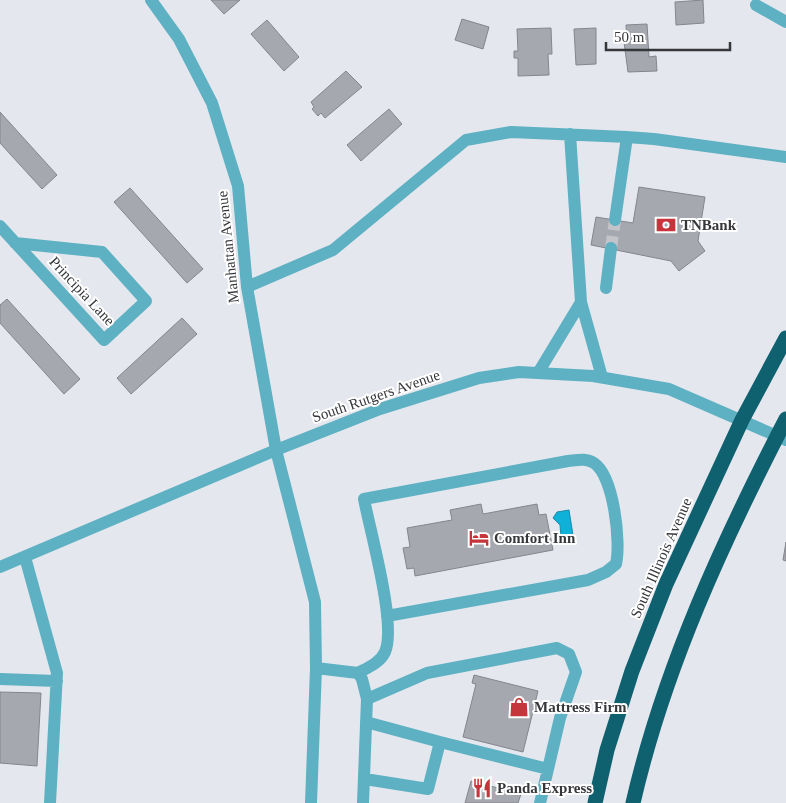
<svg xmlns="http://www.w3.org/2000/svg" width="786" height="803" font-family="Georgia,serif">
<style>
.water{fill:#10b1d8;stroke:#1b8ca9}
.building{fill:#a5a8ae;stroke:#84868c}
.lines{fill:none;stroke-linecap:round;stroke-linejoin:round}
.minor-tunnel{stroke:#c2c4ca;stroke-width:12;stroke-dasharray:12 6;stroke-linecap:butt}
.minor{stroke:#5eb1c2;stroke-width:12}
.highway{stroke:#0f616f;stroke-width:15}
.labels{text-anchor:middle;stroke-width:4;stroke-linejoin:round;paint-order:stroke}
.poi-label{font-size:15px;font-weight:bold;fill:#36373a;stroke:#fff;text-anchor:start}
.street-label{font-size:15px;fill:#36373a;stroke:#fff}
</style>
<rect width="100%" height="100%" fill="#e5e7ee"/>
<!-- water -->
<path class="water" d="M569 510 573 535 561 537 560 525 553 518 557 512Z"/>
<!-- building -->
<path class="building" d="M211 0H240L224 14Z
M703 0 704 23 676 25 675 2Z
M462 19 489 27 483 49 455 40Z
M267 20 299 57 284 71 251 34Z
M647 24 649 57 656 56 657 71 628 72 624 42H627L626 25Z
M551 28 552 54H548L549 75 518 76V58H514V51H518L517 29Z
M596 28V64L576 65 574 29Z
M346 71 362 87 325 118 321 113 318 116 312 109 314 107 311 102Z
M389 109 402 124 361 161 347 145Z
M0 112 57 175 42 189 0 143Z
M639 187 705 197 698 241 705 251 679 271 671 261 591 245 596 217 633 223Z
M130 188 203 269 187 283 114 202Z
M7 299 80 379 64 394 0 323V305Z
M182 318 197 334 131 394 117 378Z
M481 504 483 514 537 504 539 515 546 514 553 550 415 576 414 568 407 569 403 548 410 547 407 528 452 520 450 510Z
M786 542V561L783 560Z
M474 675 538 691 523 752 463 737 476 684 472 683Z
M0 692 41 693 37 766 0 763Z
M471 781 521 794 518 803H465Z"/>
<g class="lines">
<!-- minor-tunnel -->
<path class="minor-tunnel" d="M611 248 615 220"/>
<!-- minor -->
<path class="minor" d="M151 0 179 39 212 103 238 186 247 287 276 450 315 602 316 668 311 803
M756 5 786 22
M570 134 581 302 602 377
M615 220 627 137
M0 226 104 340 146 301 102 252 15 243
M247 287 333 250 466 140 511 132 627 137 654 139 786 157
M606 288 611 248
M538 373 581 302
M25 557 57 673 50 803
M0 567 276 450 380 409 479 378 519 372 593 376 669 389 786 440
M316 668 358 673 362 679 367 699 427 673 557 648 569 654 576 672 560 718 540 803
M358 673C367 668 380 663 385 652 397 625 370 531 364 499L568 461C578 460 586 458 594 463 614 476 621 543 616 564L606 572 588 580 387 616
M0 679 57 681
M440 742 548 769
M365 779 428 789 440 742 366 722
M363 803 367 699"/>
<!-- highway -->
<path class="highway" d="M595 803 607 750 632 671 666 584 742 420 786 338
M633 803C664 668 723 541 786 419"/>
</g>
<!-- icons -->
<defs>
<symbol id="bank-bare" viewBox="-9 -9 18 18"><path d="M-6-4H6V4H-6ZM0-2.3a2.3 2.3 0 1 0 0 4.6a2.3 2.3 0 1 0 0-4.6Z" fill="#c5353b" stroke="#fff" stroke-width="2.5" paint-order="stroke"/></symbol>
<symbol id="hotel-bare" viewBox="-9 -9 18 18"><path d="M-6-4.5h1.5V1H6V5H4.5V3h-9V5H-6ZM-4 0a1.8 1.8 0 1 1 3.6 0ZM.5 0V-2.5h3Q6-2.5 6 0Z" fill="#c5353b" stroke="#fff" stroke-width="2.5" paint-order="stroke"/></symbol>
<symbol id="shop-bare" viewBox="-9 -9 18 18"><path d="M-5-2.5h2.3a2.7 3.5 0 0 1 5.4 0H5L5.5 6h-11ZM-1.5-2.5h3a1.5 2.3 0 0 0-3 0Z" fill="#c5353b" stroke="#fff" stroke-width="2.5" paint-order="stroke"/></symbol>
<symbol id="restaurant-bare" viewBox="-9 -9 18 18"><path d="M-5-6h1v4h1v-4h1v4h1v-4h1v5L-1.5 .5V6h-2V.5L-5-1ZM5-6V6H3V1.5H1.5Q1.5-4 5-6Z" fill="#c5353b" stroke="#fff" stroke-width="2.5" paint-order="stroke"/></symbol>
</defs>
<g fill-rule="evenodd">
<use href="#bank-bare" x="652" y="211" width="28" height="28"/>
<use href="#hotel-bare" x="465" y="524" width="28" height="28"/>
<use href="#shop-bare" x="505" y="693" width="28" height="28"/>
<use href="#restaurant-bare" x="468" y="774" width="28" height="28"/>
</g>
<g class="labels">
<!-- poi labels -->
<g class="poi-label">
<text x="681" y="230">TNBank</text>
<text x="494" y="543">Comfort Inn</text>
<text x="534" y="712">Mattress Firm</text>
<text x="497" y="793">Panda Express</text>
</g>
<!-- street labels -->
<g class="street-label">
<text transform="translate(228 247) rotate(-96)" y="5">Manhattan Avenue</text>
<text transform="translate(82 291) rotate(47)" y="5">Principia Lane</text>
<text transform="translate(376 396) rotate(-19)" y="5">South Rutgers Avenue</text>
<text transform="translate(661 558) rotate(-66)" y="5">South Illinois Avenue</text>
</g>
</g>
<!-- scale -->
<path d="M606 42v8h124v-8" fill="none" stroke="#36373a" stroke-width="2.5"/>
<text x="614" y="42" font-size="15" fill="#36373a" stroke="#ffffff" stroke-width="4" paint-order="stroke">50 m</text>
</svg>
